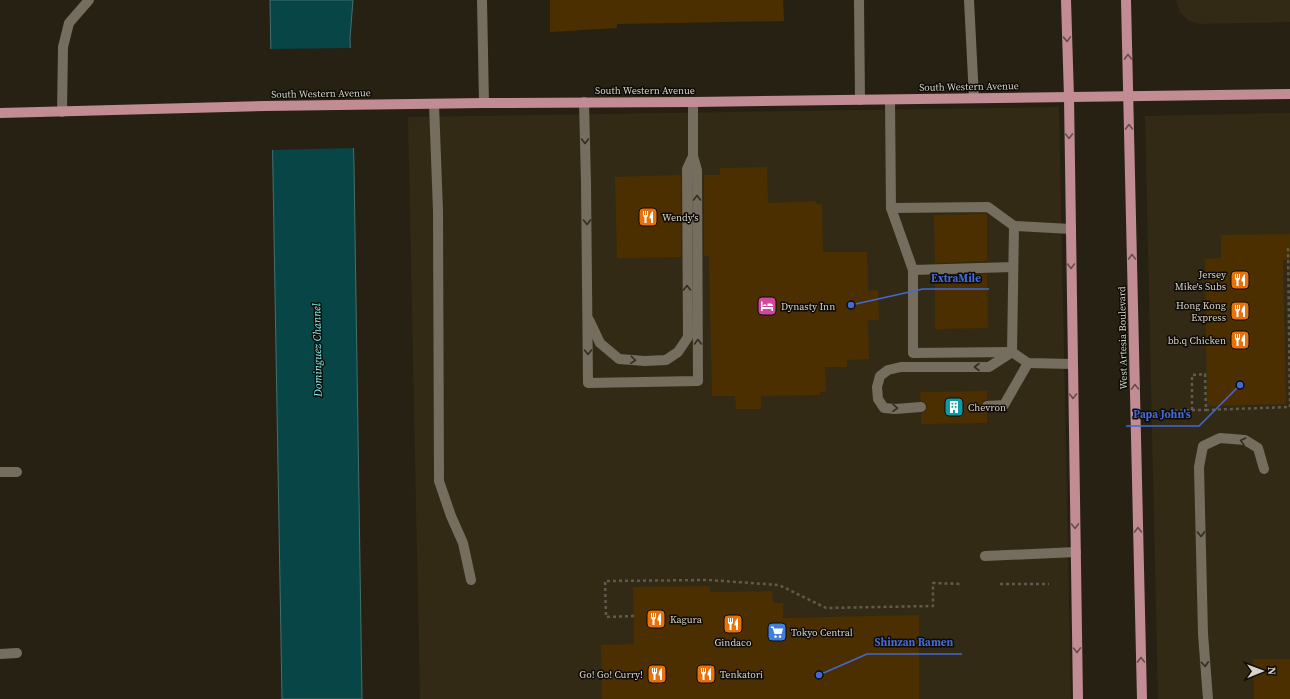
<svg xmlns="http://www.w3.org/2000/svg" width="1290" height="699" font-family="'Source Serif 4',serif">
	<rect width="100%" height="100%" fill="#272113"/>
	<!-- built -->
	<g fill="#332a15">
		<path d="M1176 0H1290V22L1198 24 1188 20 1180 12Z"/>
		<path d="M1059 107 1071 699H420L408 117Z"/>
		<path d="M1290 113V699H1158L1145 116Z"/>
	</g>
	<!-- water -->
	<path fill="#074547" stroke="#45706e" d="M270 0H353L350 38 354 166 362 699H282Z"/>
	<!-- pier -->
	<path fill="#272113" d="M352 48 355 148 271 150 269 49Z"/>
	<!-- building -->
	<g fill="#4c2f00">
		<path d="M550 0H783L784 21 617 24V28L550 32Z"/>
		<path d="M767 167 768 203 816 201V204H822L823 252H867L868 291 878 290 879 320H868L869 359 847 360V367H825L826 391 820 392V395L761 396V409H736L735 396H712L709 256H704V175H720V168Z"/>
		<path d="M681 175V257L617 258 615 177Z"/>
		<path d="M987 214V261L935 263 934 215Z"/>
		<path d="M1290 234V260H1283L1286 404 1207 406 1205 259 1221 258V235Z"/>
		<path d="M987 274 988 328 935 329V276Z"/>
		<path d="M987 391V399L983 401 981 406 982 410 987 412V423L921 424V414L925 412 927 407 926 403 921 401 920 392Z"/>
		<path d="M710 586V592L772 591 773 603H783V618L919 615V699H602L601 645 634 644 633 587Z"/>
		<path d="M1253 659H1290V699H1254Z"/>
	</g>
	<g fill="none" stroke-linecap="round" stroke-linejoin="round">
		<!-- path -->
		<g stroke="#605b4e" stroke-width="2.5" stroke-dasharray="3 3" stroke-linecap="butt">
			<path d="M1192 410H1206"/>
			<path d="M1174 411 1192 410V375L1205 374 1206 410 1290 407 1288 249H1290"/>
			<path d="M1000 584H1049"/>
			<path d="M634 616 606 617 605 581 709 580 779 585 826 608 933 606V583L961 584"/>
		</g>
		<!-- service -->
		<g stroke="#756d5d" stroke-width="10">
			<path d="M482 0 484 103"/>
			<path d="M859 0 860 100"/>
			<path d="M969 0 974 98"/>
			<path d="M890 100 891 208 913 270V353L1012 352 1028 363 1072 364"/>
			<path d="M584 102 586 183 588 383 698 381 697 170 693 156V102"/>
			<path d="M434 104 438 211 439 481 451 516 463 543 471 580"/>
			<path d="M62 112 63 47 69 23 89 0"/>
			<path d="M891 208 988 207 1014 226 1071 229"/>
			<path d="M913 270 1013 267"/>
			<path d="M589 320 600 343 619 359 645 361 666 360 678 352 688 337 687 169 693 156"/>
			<path d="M987 406 1004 405 1028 363"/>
			<path d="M921 407 895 409 884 408 878 399 877 387 880 376 888 370 901 367H989L1012 352 1014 226"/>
			<path d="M0 472H17"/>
			<path d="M985 556 1076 552"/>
			<path d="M0 654 17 653"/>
			<path d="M1208 699 1203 634 1199 467 1203 446 1220 438 1245 440 1258 448 1264 469"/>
		</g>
		<!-- primary -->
		<g stroke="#c28c94" stroke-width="10">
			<path d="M1066 0 1069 97 1078 699"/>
			<path d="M1126 0 1142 699"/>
			<path d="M0 113 265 106 484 103 693 102 1290 94"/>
		</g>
	</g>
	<!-- one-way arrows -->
	<defs><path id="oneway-chevron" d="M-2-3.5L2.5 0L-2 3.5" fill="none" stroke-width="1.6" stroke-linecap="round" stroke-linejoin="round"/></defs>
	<g stroke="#684c4d">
		<use href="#oneway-chevron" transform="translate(1067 39) rotate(88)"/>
		<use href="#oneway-chevron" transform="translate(1128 57) rotate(-91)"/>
		<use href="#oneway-chevron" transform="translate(1129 127) rotate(-91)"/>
		<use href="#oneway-chevron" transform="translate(1069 136) rotate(89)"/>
		<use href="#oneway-chevron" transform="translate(1132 257) rotate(-91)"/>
		<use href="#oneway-chevron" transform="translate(1071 266) rotate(89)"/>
		<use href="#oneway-chevron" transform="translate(1135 387) rotate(-91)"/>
		<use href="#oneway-chevron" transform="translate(1073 396) rotate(89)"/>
		<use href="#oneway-chevron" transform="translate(1075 526) rotate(89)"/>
		<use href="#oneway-chevron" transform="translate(1138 530) rotate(-91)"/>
		<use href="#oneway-chevron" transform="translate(1077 650) rotate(89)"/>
		<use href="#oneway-chevron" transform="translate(1141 660) rotate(-91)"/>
	</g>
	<g stroke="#322d24">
		<use href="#oneway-chevron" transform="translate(585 141) rotate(89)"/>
		<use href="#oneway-chevron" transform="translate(697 198) rotate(-90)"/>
		<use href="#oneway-chevron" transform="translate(587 222) rotate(89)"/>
		<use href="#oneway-chevron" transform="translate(687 288) rotate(-90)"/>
		<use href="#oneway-chevron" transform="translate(698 342) rotate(-90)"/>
		<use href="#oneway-chevron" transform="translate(588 352) rotate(89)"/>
		<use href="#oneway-chevron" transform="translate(633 360) rotate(5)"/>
		<use href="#oneway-chevron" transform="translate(977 367) rotate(-180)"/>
		<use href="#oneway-chevron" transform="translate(895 408) rotate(1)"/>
		<use href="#oneway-chevron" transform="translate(1243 441) rotate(-166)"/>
		<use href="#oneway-chevron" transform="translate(1201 534) rotate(89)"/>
		<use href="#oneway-chevron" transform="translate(1205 664) rotate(86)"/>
	</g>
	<!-- icons -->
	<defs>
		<symbol id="restaurant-square" viewBox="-11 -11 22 22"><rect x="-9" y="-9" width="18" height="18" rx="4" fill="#e8710a" stroke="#0e0b06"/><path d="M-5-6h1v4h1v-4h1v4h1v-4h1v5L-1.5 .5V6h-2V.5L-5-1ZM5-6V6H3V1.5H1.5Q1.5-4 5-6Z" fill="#fff"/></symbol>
		<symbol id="hotel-square" viewBox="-11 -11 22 22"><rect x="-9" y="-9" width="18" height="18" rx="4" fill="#d1479c" stroke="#0e0b06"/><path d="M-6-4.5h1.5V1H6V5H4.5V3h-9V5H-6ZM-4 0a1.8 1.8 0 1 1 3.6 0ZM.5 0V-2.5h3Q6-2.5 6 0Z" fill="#fff"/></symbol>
		<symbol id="building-square" viewBox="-11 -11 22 22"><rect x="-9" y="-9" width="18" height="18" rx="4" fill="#0f9aa8" stroke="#0e0b06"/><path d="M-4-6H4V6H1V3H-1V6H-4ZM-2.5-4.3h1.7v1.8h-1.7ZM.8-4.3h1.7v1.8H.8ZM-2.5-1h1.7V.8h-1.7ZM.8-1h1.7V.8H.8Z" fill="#fff"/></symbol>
		<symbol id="supermarket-square" viewBox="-11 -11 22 22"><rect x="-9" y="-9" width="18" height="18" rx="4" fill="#3f7fe0" stroke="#0e0b06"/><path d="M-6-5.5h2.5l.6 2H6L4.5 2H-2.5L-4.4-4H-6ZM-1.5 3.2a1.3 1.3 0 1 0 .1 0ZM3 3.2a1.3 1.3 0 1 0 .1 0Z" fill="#fff"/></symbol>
	</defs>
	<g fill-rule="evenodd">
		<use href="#restaurant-square" x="637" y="206" width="22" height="22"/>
		<use href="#restaurant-square" x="1229" y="269" width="22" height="22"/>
		<use href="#hotel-square" x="756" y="295" width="22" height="22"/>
		<use href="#restaurant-square" x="1229" y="300" width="22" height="22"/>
		<use href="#restaurant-square" x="1229" y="329" width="22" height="22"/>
		<use href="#building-square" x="943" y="396" width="22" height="22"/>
		<use href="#restaurant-square" x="645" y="608" width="22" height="22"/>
		<use href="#restaurant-square" x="722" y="613" width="22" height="22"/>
		<use href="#supermarket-square" x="766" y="621" width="22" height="22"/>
		<use href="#restaurant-square" x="646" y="663" width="22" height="22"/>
		<use href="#restaurant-square" x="695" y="663" width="22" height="22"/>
	</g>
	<g text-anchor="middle" stroke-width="3" stroke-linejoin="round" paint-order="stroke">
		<!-- street labels -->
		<g font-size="10" fill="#d7d3ca" stroke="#0e0b06">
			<text transform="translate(969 86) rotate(-1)" y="4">South Western Avenue</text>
			<text x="645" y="94">South Western Avenue</text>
			<text transform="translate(321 93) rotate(-1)" y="4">South Western Avenue</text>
			<text transform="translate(1122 338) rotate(-91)" y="4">West Artesia Boulevard</text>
		</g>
		<!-- poi labels -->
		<g font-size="10" fill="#d7d3ca" stroke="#0e0b06" text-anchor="start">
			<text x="662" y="221">Wendy's</text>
			<text x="1226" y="278" text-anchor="end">Jersey<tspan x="1226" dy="12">Mike's Subs</tspan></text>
			<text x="1226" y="309" text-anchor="end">Hong Kong<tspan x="1226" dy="12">Express</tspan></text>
			<text x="781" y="310">Dynasty Inn</text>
			<text x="1226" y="344" text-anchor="end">bb.q Chicken</text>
			<text x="968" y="411">Chevron</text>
			<text x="670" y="623">Kagura</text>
			<text x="791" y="636">Tokyo Central</text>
			<text x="733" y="646" text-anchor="middle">Gindaco</text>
			<text x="643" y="678" text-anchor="end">Go! Go! Curry!</text>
			<text x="720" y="678">Tenkatori</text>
		</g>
		<!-- water labels -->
		<g font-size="11" font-style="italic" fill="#87f5f9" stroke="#0e0b06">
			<text transform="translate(317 350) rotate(-91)" y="4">Dominguez Channel</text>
		</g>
	</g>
	<!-- callouts -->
	<path fill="none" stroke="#4269d5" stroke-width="1.5" d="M851 305L923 289H989M1240 385L1199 426H1126M819 675L867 654H962"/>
	<g fill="#4269d5" stroke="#0e0b06" stroke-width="1.5">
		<circle cx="851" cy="305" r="4"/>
		<circle cx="1240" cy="385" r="4"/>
		<circle cx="819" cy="675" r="4"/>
	</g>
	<g font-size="11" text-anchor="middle" font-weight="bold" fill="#4269d5" stroke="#0e0b06" stroke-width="3" stroke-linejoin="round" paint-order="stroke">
		<text x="956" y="282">ExtraMile</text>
		<text x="1162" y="418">Papa John's</text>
		<text x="914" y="646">Shinzan Ramen</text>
	</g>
	<!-- north arrow -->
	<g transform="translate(1262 671) rotate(89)" stroke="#0e0b06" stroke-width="3" paint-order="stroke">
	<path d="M0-3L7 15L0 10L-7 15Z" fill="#d7d3ca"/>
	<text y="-6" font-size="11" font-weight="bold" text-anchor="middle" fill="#d7d3ca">N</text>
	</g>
</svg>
